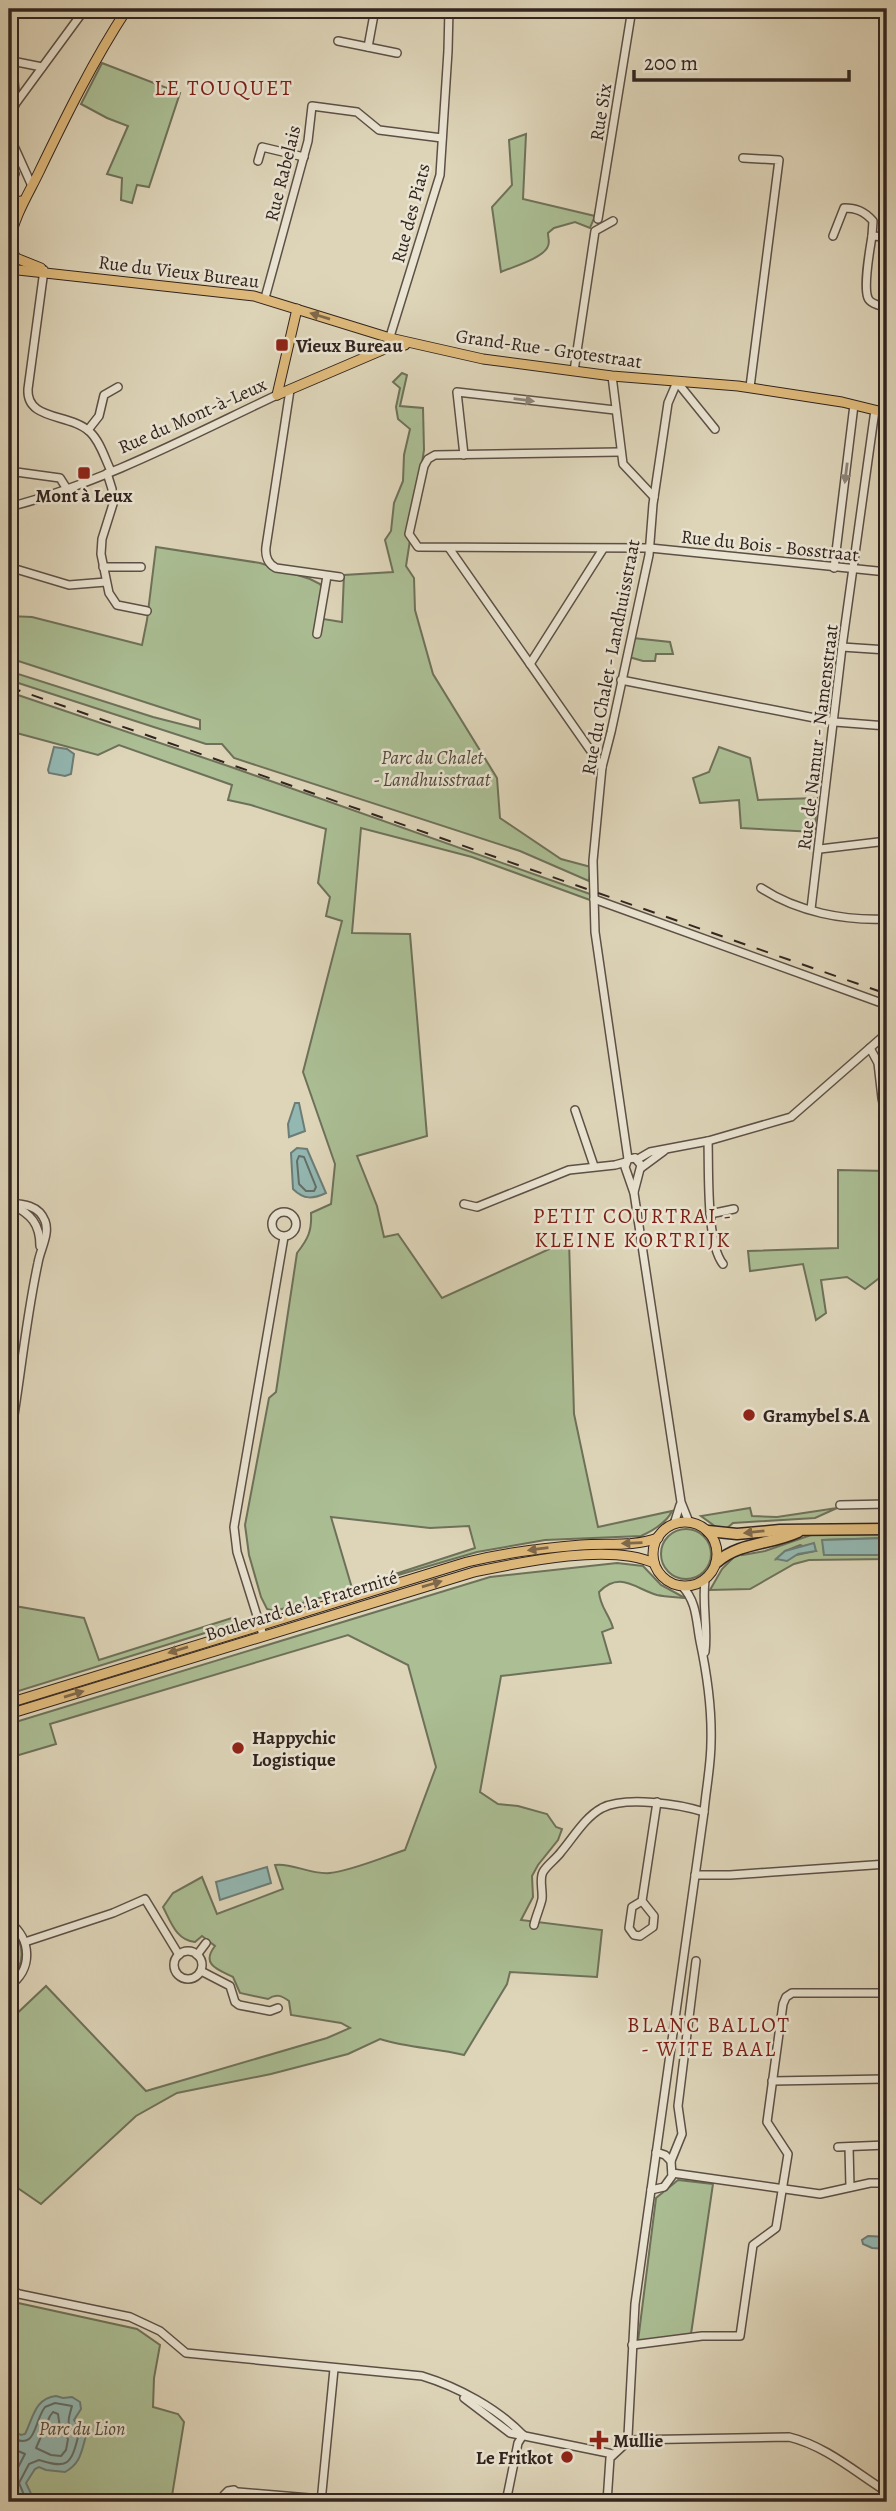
<svg xmlns="http://www.w3.org/2000/svg" width="896" height="2511" font-family="Alegreya,serif">
	<rect width="100%" height="100%" fill="#ded5b9"/>
	<filter id="stains"><feTurbulence type="fractalNoise" baseFrequency=".00286" numOctaves="4"/><feColorMatrix values="0 0 0 0 .2 0 0 0 0 .09 0 0 0 0 .02 0 0 0 .5 -.17"/></filter>
	<radialGradient id="worn" r=".72"><stop offset=".6" stop-color="#630" stop-opacity="0"/><stop offset="1" stop-color="#630" stop-opacity=".3"/></radialGradient>
	<!-- green -->
	<g fill="#abbe94" stroke="#6e715a" stroke-width="2" fill-rule="evenodd">
		<path d="M102 63 180 93 149 187 137 185 132 203 121 200 122 178 107 174 128 126 107 118 81 104Z"/>
		<path d="M526 134 523 199 595 216 590 228 575 222 554 228 548 233C548 238 550 242 548 246 544 258 512 267 501 272L492 207 512 185 509 140Z"/>
		<path d="M402 373 407 375 400 406 423 408 424 450 406 566 414 578 415 610 433 674 497 778 500 818 561 859 591 867 589 881 520 851 234 758 222 744H206L9 680V671L153 717 200 729V720L9 658V616L32 617 142 645 147 620 156 547 260 563 310 579 320 584 323 590V619L342 622 344 575 393 572 385 540 391 531 394 503 403 481 404 455 410 429 398 419 396 407 400 388 393 382Z"/>
		<path d="M633 638 670 642 673 654H656L655 661H643L629 657Z"/>
		<path d="M9 692 231 767 590 894V900L472 857 361 828 352 933 410 934 427 1136 357 1156 377 1206 384 1237 398 1234 442 1298 569 1240 574 1414 598 1527 672 1511C667 1522 652 1531 641 1536L545 1540 477 1552 275 1611 267 1609 261 1597 249 1555 245 1525 269 1398 276 1392 297 1253C308 1239 312 1231 311 1213L331 1204 335 1164 303 1072 342 921 326 916 330 897 318 883 326 829 251 805 228 800 232 785 119 745 98 755 9 731ZM331 1517 430 1528 469 1526 475 1548 352 1588Z"/>
		<path d="M719 747 750 758 758 800 817 798 815 832 741 828 739 800 700 803 693 778 709 772Z"/>
		<path d="M838 1170 887 1171V1272L865 1289 847 1277 821 1280 826 1313 816 1320 803 1264 750 1271 748 1251 838 1248Z"/>
		<path d="M750 1508 752 1516 777 1517 837 1508 815 1518 733 1523 726 1529 716 1527 701 1516Z"/>
		<circle cx="686" cy="1554" r="25"/>
		<path d="M887 1534V1538L823 1540 824 1555H887V1559L809 1560 794 1564 750 1589 710 1590 722 1569 733 1558 732 1556 741 1552 742 1555 765 1551 811 1535ZM800 1545 815 1551 777 1559 785 1551Z"/>
		<path d="M617 1563 643 1566 661 1585 685 1598C676 1597 666 1597 657 1595 634 1588 620 1571 599 1592 600 1607 609 1614 613 1628L602 1632 611 1663 501 1676 480 1792 498 1804 518 1806 547 1814 556 1827 562 1829 558 1840 538 1865 532 1876 533 1897 521 1920 602 1930 597 1977 510 1972 507 1984 464 2055C436 2048 408 2048 380 2039L348 2054 271 2074 177 2093 136 2116 41 2204 9 2182V2021L46 1986 146 2091 327 2038 350 2028 341 2023 291 2015 289 2001C282 1996 276 1993 268 1999L240 1993 233 1977C219 1970 200 1965 215 1946L202 1936 195 1942C176 1940 171 1922 163 1907L173 1893 202 1877 217 1914 283 1889 275 1865C290 1862 311 1875 330 1873 351 1871 384 1857 405 1850L436 1767 408 1665 348 1635 50 1724 56 1744 9 1758V1724L490 1577Z"/>
		<path d="M9 1605 84 1618 99 1660 235 1617 237 1623 9 1694Z"/>
		<path d="M9 1928C26 1943 26 1965 9 1980Z"/>
		<path d="M678 2180 713 2184 691 2334 638 2341 656 2198Z"/>
		<path d="M9 2301 137 2329 160 2345 154 2378 153 2407 178 2414 184 2422 171 2502H9Z"/>
	</g>
	<!-- water -->
	<g fill="#93b8b2" stroke="#6c7d77" stroke-width="2">
		<path d="M54 747 67 749 74 754 71 774 65 776 49 773 48 770Z"/>
		<path d="M295 1103H299L305 1131 289 1137 288 1124Z"/>
		<path d="M297 1148 307 1149 326 1193C313 1199 304 1200 293 1189L291 1153Z"/>
		<path d="M887 1538V1555H824L822 1540Z"/>
		<path d="M814 1543 816 1551 798 1554 787 1561 776 1559 785 1551Z"/>
		<path d="M267 1867 271 1883 220 1900 216 1882Z"/>
		<path d="M868 2236 887 2237V2249L872 2248 863 2244 862 2240Z"/>
		<path d="M56 2396 63 2398 72 2397 80 2402 81 2409 74 2420 86 2436C81 2452 81 2463 65 2472L46 2470 39 2467 35 2469 26 2483 35 2502H9V2429L21 2435 25 2434C33 2418 35 2398 56 2396Z"/>
	</g>
	<g fill="none" stroke-linecap="round" stroke-linejoin="round">
		<!-- shore -->
		<g stroke="#626e68" stroke-width="2">
			<path d="M299 1156 304 1157 316 1187 314 1191H306L299 1184 297 1161Z"/>
			<path d="M53 2412 58 2414 60 2428 68 2439 66 2450 61 2456 51 2455 36 2448 50 2416Z"/>
			<path d="M9 2437C38 2451 32 2425 45 2407L55 2403 72 2406C67 2424 66 2422 78 2437 71 2465 67 2469 39 2460L29 2464 19 2483 27 2502"/>
			<path d="M9 2447 25 2454 11 2481 18 2502"/>
		</g>
		<defs>
			<g id="minor">
				<path d="M9 30 16 102"/>
				<path d="M338 41 397 53"/>
				<path d="M368 47 375 9"/>
				<path d="M12 61 42 67"/>
				<path d="M9 117 16 103 85 9"/>
				<path d="M9 135 32 186"/>
				<path d="M743 158 779 160 750 387"/>
				<path d="M258 161 262 147 304 157"/>
				<path d="M9 173 15 174"/>
				<path d="M598 219 632 9"/>
				<path d="M833 236 844 208C856 208 864 211 873 221L872 236"/>
				<path d="M887 237 872 236C870 249 863 286 868 298 870 304 882 306 887 308"/>
				<path d="M44 270 28 389C26 421 70 413 90 432 100 441 105 459 111 471"/>
				<path d="M265 298 308 141 312 106 357 112 379 130 442 138"/>
				<path d="M388 343 440 175 448 51 449 9"/>
				<path d="M574 371 595 231 613 221"/>
				<path d="M612 376 623 464 654 497"/>
				<path d="M290 390 266 547C265 556 268 564 276 568L340 577"/>
				<path d="M88 430 99 416 104 395 118 387"/>
				<path d="M620 452 435 455 428 459 424 466 409 534 418 547 650 548 887 572"/>
				<path d="M464 455 457 392 615 410"/>
				<path d="M9 471 60 478 67 489"/>
				<path d="M107 473 112 489 113 504 102 539 101 554 109 593 117 605 147 611"/>
				<path d="M9 507C102 483 190 436 277 395"/>
				<path d="M449 548 602 767"/>
				<path d="M9 567 69 585 106 582"/>
				<path d="M103 567H141"/>
				<path d="M834 568 854 405"/>
				<path d="M317 634 327 576"/>
				<path d="M842 647 887 650"/>
				<path d="M530 664 603 549"/>
				<path d="M621 680 835 722 887 726"/>
				<path d="M820 849 887 841"/>
				<path d="M761 888C797 912 845 921 887 919"/>
				<path d="M594 899 887 1005"/>
				<path d="M811 909 842 647 875 410"/>
				<path d="M870 1048 878 1063 882 1098 887 1123"/>
				<path d="M575 1110 594 1166"/>
				<path d="M708 1141C709 1170 706 1243 723 1264"/>
				<path d="M635 1158 628 1159 625 1167 634 1193 681 1502 689 1522"/>
				<path d="M628 1159 595 932 593 861 602 767 611 732 649 555 653 504 668 403 677 382 715 429"/>
				<path d="M638 1159 650 1152 708 1141 791 1117 887 1033"/>
				<path d="M641 1168 664 1151"/>
				<path d="M634 1192 641 1165 635 1158"/>
				<path d="M9 1203C23 1204 39 1205 45 1221 50 1234 40 1250 38 1263 25 1323 20 1385 9 1445"/>
				<path d="M464 1204 477 1207 569 1170 615 1165 626 1162"/>
				<path d="M12 1205C31 1214 40 1224 40 1246"/>
				<circle cx="284" cy="1224" r="12"/>
				<path d="M710 1214 734 1209"/>
				<path d="M840 1505 887 1504"/>
				<path d="M674 1524 680 1505"/>
				<path d="M263 1635 237 1552 234 1527 284 1237"/>
				<path d="M705 1652C708 1628 702 1604 705 1580"/>
				<path d="M695 1875H730L887 1864"/>
				<path d="M642 1901 632 1907 629 1928 634 1935 640 1936 653 1927 654 1916 642 1901 657 1802"/>
				<path d="M9 1922C32 1939 33 1970 9 1986"/>
				<path d="M534 1925C536 1916 540 1908 542 1899 543 1890 539 1879 543 1872 547 1865 556 1859 561 1852 573 1838 585 1817 602 1808 626 1796 679 1804 704 1812"/>
				<path d="M25 1942 113 1913 145 1899 179 1955"/>
				<circle cx="188" cy="1965" r="14"/>
				<path d="M197 1955 206 1943"/>
				<path d="M201 1971 230 1986 235 2002 239 2005 270 2011 278 2008"/>
				<path d="M887 2067 885 2079 887 2151"/>
				<path d="M772 2081 885 2079"/>
				<path d="M838 2147 886 2145"/>
				<path d="M849 2147 850 2187"/>
				<path d="M671 2161 682 2134 678 2106 696 1961"/>
				<path d="M672 2173 820 2194 870 2183H887"/>
				<path d="M651 2190 664 2187 672 2176 671 2161 665 2155 656 2152"/>
				<path d="M9 2289 19 2294 130 2317 160 2331 186 2353 422 2376C458 2387 497 2408 523 2435"/>
				<path d="M632 2345 702 2336H740L753 2245 776 2228 788 2154 767 2122 783 2004 786 1997 792 1993H887"/>
				<path d="M464 2398 510 2433 613 2454"/>
				<path d="M627 2440 789 2437C826 2446 855 2472 887 2492"/>
				<path d="M238 2492 321 2499"/>
				<path d="M224 2502V2495L228 2491 234 2490 241 2497 240 2502"/>
				<path d="M321 2502 334 2369"/>
				<path d="M506 2502 518 2443 523 2435"/>
				<path d="M607 2502 610 2458 624 2445 628 2436 635 2304 704 1812C706 1789 711 1765 711 1742 712 1708 707 1674 700 1641 696 1620 697 1602 682 1586"/>
			</g>
			<g id="major">
				<path d="M9 217 21 201"/>
				<path d="M10 242C13 218 29 193 39 172 66 116 93 61 127 9"/>
				<path d="M12 251 16 258 41 268"/>
				<path d="M9 269 254 296 390 338 483 359 612 376 738 386 842 402 887 413"/>
				<path d="M277 395 387 348 405 345"/>
				<path d="M277 395 297 309"/>
				<circle cx="685" cy="1554" r="32"/>
				<path d="M9 1703 467 1562C504 1553 542 1548 581 1545 607 1543 633 1547 658 1538"/>
				<path d="M9 1714 474 1572C522 1562 609 1543 654 1563"/>
			</g>
			<g id="highway">
				<path d="M708 1531 737 1534 780 1530 887 1529"/>
				<path d="M717 1562C740 1542 770 1545 798 1532"/>
			</g>
		</defs>
		<!-- minor casing -->
		<use href="#minor" stroke="#5c5046" stroke-width="10"/>
		<!-- major casing -->
		<use href="#major" stroke="#31241f" stroke-width="11"/>
		<!-- highway casing -->
		<use href="#highway" stroke="#31241f" stroke-width="13"/>
		<!-- minor -->
		<use href="#minor" stroke="#eae4d2" stroke-width="7"/>
		<!-- major -->
		<use href="#major" stroke="#dfba7c" stroke-width="9"/>
		<!-- highway -->
		<use href="#highway" stroke="#dfba7c" stroke-width="10"/>
		<!-- rail -->
		<path stroke="#31241f" stroke-width="2" stroke-dasharray="12 12" stroke-linecap="butt" d="M9 687 887 994"/>
	</g>
	<!-- one-way arrows -->
	<defs><path id="oneway-solid" d="M-6-.8H1V-3.2L6.5 0L1 3.2V.8H-6Z" transform="scale(1.75)"/></defs>
	<g fill="#7f6849">
		<use href="#oneway-solid" transform="translate(320 316) rotate(-163)"/>
		<use href="#oneway-solid" transform="translate(754 1532) rotate(174)"/>
		<use href="#oneway-solid" transform="translate(632 1543) rotate(178)"/>
		<use href="#oneway-solid" transform="translate(538 1549) rotate(173)"/>
		<use href="#oneway-solid" transform="translate(432 1584) rotate(-16)"/>
		<use href="#oneway-solid" transform="translate(178 1650) rotate(163)"/>
		<use href="#oneway-solid" transform="translate(74 1694) rotate(-17)"/>
	</g>
	<g fill="#8e8478">
		<use href="#oneway-solid" transform="translate(524 400) rotate(7)"/>
		<use href="#oneway-solid" transform="translate(846 473) rotate(97)"/>
	</g>
	<!-- markers -->
	<g fill="#8f2418" stroke="#eae4d2" stroke-width="2.5">
		<rect x="275" y="338" width="14" height="14" rx="3.5"/>
		<rect x="77" y="466" width="14" height="14" rx="3.5"/>
		<circle cx="749" cy="1415" r="7"/>
		<circle cx="238" cy="1748" r="7"/>
		<path d="M595.5 2429.5h7v7h7v7h-7v7h-7v-7h-7v-7h7z"/>
		<circle cx="567" cy="2457" r="7"/>
	</g>
	<g text-anchor="middle" stroke-width="5" stroke-linejoin="round" paint-order="stroke">
		<!-- street labels -->
		<g font-size="19" fill="#31241f" stroke="#eae4d2">
			<text transform="translate(600 112) rotate(-81)" y="7">Rue Six</text>
			<text transform="translate(282 173) rotate(-76)" y="7">Rue Rabelais</text>
			<text transform="translate(410 213) rotate(-75)" y="7">Rue des Piats</text>
			<text transform="translate(179 271) rotate(7)" y="7">Rue du Vieux Bureau</text>
			<text transform="translate(549 348) rotate(8)" y="7">Grand-Rue - Grotestraat</text>
			<text transform="translate(192 415) rotate(-24)" y="7">Rue du Mont-à-Leux</text>
			<text transform="translate(770 545) rotate(6)" y="7">Rue du Bois - Bosstraat</text>
			<text transform="translate(610 657) rotate(-79)" y="7">Rue du Chalet - Landhuisstraat</text>
			<text transform="translate(817 737) rotate(-83)" y="7">Rue de Namur - Namenstraat</text>
			<text transform="translate(301 1605) rotate(-17)" y="7">Boulevard de la Fraternité</text>
		</g>
		<!-- poi labels -->
		<g font-size="19" font-weight="bold" fill="#31241f" stroke="#eae4d2" text-anchor="start">
			<text x="296" y="352">Vieux Bureau</text>
			<text x="84" y="502" text-anchor="middle">Mont à Leux</text>
			<text x="763" y="1422">Gramybel S.A</text>
			<text x="252" y="1744">Happychic<tspan x="252" dy="22">Logistique</tspan></text>
			<text x="613" y="2447">Mullie</text>
			<text x="553" y="2464" text-anchor="end">Le Fritkot</text>
		</g>
		<!-- park labels -->
		<g font-size="19" font-style="italic" fill="#504a3c" stroke="#eae4d2">
			<text x="432" y="764">Parc du Chalet<tspan x="432" dy="22">- Landhuisstraat</tspan></text>
			<text x="82" y="2435">Parc du Lion</text>
		</g>
		<!-- neighbourhood labels -->
		<g font-size="21" letter-spacing="2" fill="#7a1f14" stroke="#eae4d2">
			<text x="224" y="95">LE TOUQUET</text>
			<text x="633" y="1223">PETIT COURTRAI -<tspan x="633" dy="24">KLEINE KORTRIJK</tspan></text>
			<text x="709" y="2032">BLANC BALLOT<tspan x="709" dy="24">- WITE BAAL</tspan></text>
		</g>
	</g>
	<!-- margin -->
	<rect width="896" height="2511" fill="none" stroke="#ded5b9" stroke-width="35"/>
	<rect x="10" y="10" width="875" height="2490" fill="none" stroke="#31241f" stroke-width="3.5"/>
	<rect x="18" y="18" width="861" height="2476" fill="none" stroke="#31241f" stroke-width="2"/>
	<!-- scale -->
	<path d="M634 70v10h215v-10" fill="none" stroke="#31241f" stroke-width="3.5"/>
	<text x="644" y="70" font-size="21" fill="#31241f" stroke="#eae4d2" stroke-width="5" paint-order="stroke">200 m</text>
	<rect width="100%" height="100%" filter="url(#stains)"/>
	<rect width="100%" height="100%" fill="url(#worn)"/>
</svg>
